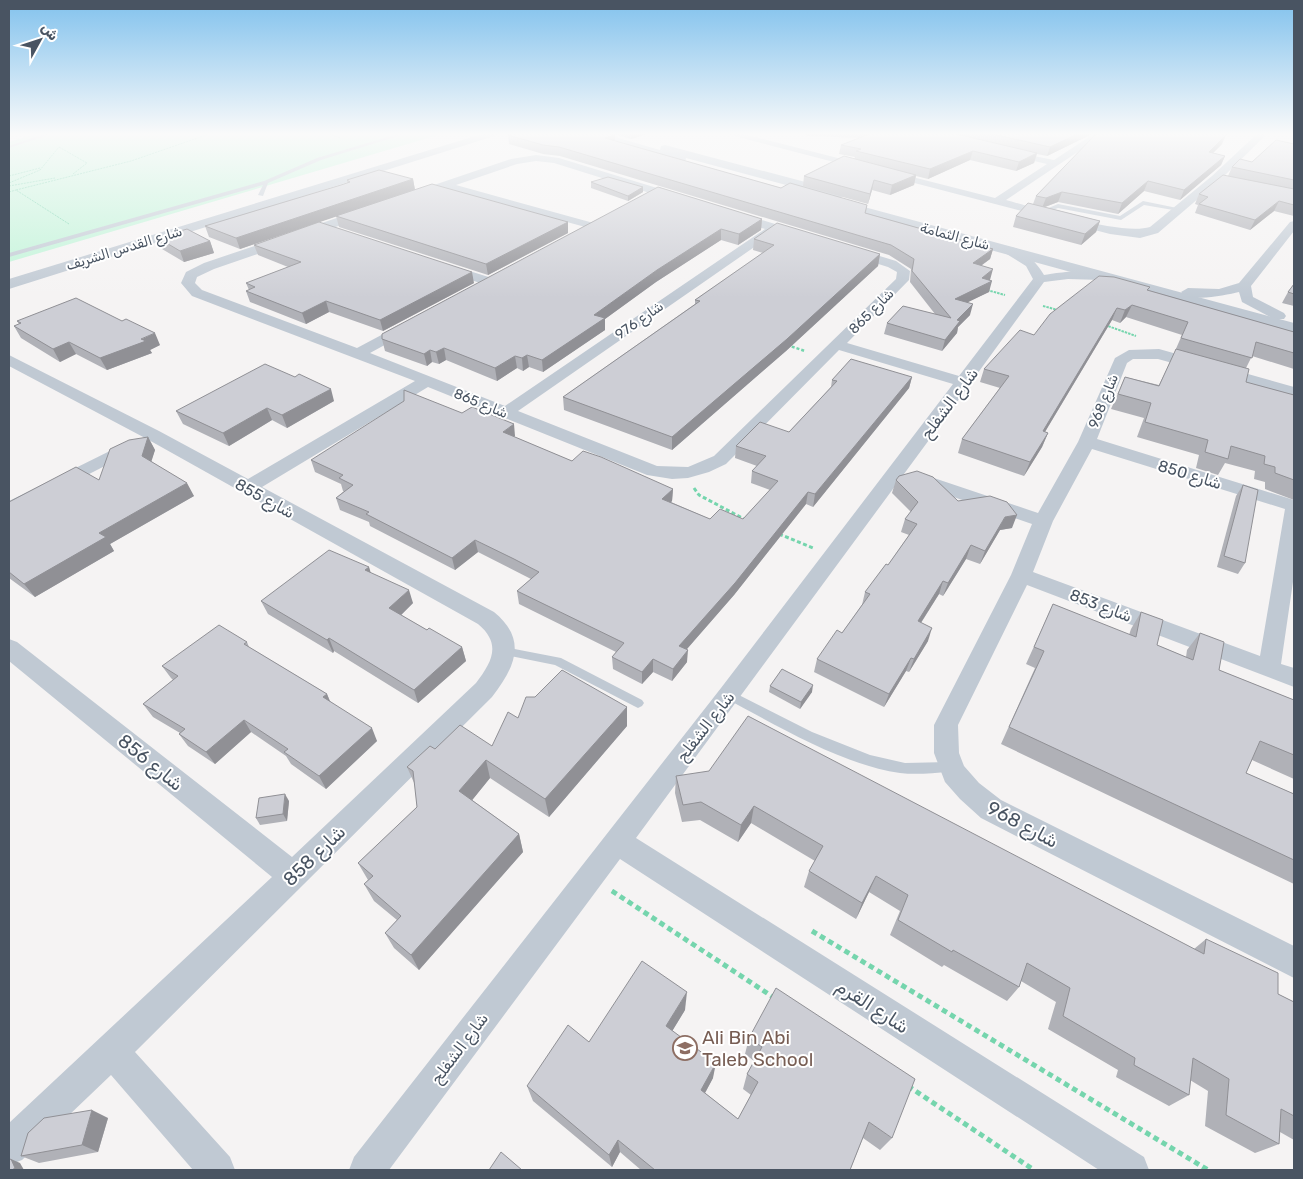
<svg xmlns="http://www.w3.org/2000/svg" width="1303" height="1179" font-family="Rubik,Vazirmatn,sans-serif">
	<rect width="100%" height="100%" fill="#f5f3f3"/>
	<!-- green -->
	<path fill="#c0f4d8" d="M37 133H445L9 262V142Z"/>
	<g fill="none" stroke-linecap="round" stroke-linejoin="round">
		<!-- path-far5 -->
		<g stroke="#75d5ad" stroke-width="1" stroke-dasharray="2 1" stroke-linecap="butt">
			<path d="M327 133 340 138"/>
			<path d="M59 147 87 163 73 174"/>
			<path d="M9 176 40 168"/>
			<path d="M9 183 40 170 59 147"/>
			<path d="M9 186 55 178"/>
			<path d="M9 192 16 190"/>
			<path d="M69 224 16 190 131 161 212 133"/>
		</g>
		<!-- path-far4 -->
		<g stroke="#75d5ad" stroke-width="2" stroke-dasharray="2.5 1" stroke-linecap="butt">
			<path d="M987 290 1005 295"/>
			<path d="M1043 306 1058 310"/>
			<path d="M1105 325 1136 336"/>
		</g>
		<!-- path-far3 -->
		<path stroke="#75d5ad" stroke-width="2.5" stroke-dasharray="3 2" stroke-linecap="butt" d="M787 345 805 351"/>
		<!-- path-far2 -->
		<g stroke="#75d5ad" stroke-width="3" stroke-dasharray="4 2.5" stroke-linecap="butt">
			<path d="M694 488 699 495 746 520"/>
			<path d="M779 534 813 548"/>
		</g>
		<!-- path-far1 -->
		<path stroke="#75d5ad" stroke-width="4" stroke-dasharray="4.5 3" stroke-linecap="butt" d="M612 891 614 892"/>
		<!-- path -->
		<g stroke="#75d5ad" stroke-width="5" stroke-dasharray="5.5 4" stroke-linecap="butt">
			<path d="M612 891 773 997"/>
			<path d="M812 931 1208 1170"/>
			<path d="M908 1086 1034 1170"/>
		</g>
		<!-- service -->
		<g fill="#c0c9d3" fill-rule="evenodd">
			<path d="M47 133H54L9 148V146Z"/>
			<path d="M401 133H408L321 160 268 183 263 196 258 195 263 185 9 257V253L264 181 317 158Z"/>
			<path d="M1143 201 1182 209 1179 211 1144 205 1121 220 1058 208 1042 214 1039 212 1058 204 1120 216Z"/>
			<path d="M504 647 561 658 642 700 644 703 642 706 638 708 634 706 555 665 500 654 499 651 500 648Z"/>
			<path d="M729 690 812 732 870 755 905 763 949 762 953 763 955 767 953 771 949 772C933 773 916 775 900 773 842 765 776 725 725 698L723 695 725 692Z"/>
		</g>
		<!-- minor -->
		<g fill="#c0c9d3" fill-rule="evenodd">
			<path d="M723 133H739L995 198 1047 164 1004 154V150L1054 160 1095 133H1106L1006 200C1039 209 1121 236 1150 227L1212 176 1258 133H1268L1220 180 1158 233 1140 238 1110 234Z"/>
			<path d="M536 155 559 158 896 261 910 271 909 280 847 343 959 376 1033 279 1026 266 1005 253 1003 250 1005 247C1020 244 1037 263 1044 275 1057 273 1099 266 1108 276L1101 280 1068 279 1044 282 972 381 971 386 968 387 636 838 1144 1157 1149 1170H1099L620 859 389 1170H349L354 1157 721 688 953 384 839 350 726 464 709 472 688 478 672 479 647 475 428 387 262 487 494 612C528 640 515 667 492 697L135 1052 230 1157 235 1170H193L111 1075 22 1160 9 1165V1123L272 877 9 661V639L17 642 292 857 476 683C492 662 502 644 478 624L147 439 9 366V355L159 431 248 479 415 381 192 296 181 283 186 272 204 263 511 159ZM536 161 554 163 765 229 505 406 370 353 412 330 414 327 412 324H402L357 348 202 290 195 283 197 277 214 269 445 189 589 228H597V224L456 185 517 164ZM776 232 888 267 897 272 896 279 714 456 688 467 657 466 518 411Z"/>
			<path d="M1294 221V231L1251 286 1253 297 1284 313 1286 316 1284 319H1274L1242 302 1239 292C1226 295 1191 303 1181 292L1188 288 1219 289 1239 283 1290 222Z"/>
			<path d="M447 264 495 279 497 282 490 286 442 271 441 268 442 265Z"/>
			<path d="M1159 349 1294 387V397L1158 359H1133L1127 363 1097 439 1294 500V575L1281 664 1294 668V687L1027 585 958 725 959 753 964 766 979 783 1001 800 1294 946V978L981 818 960 799 945 782 934 753V725L1011 575 1032 524 910 482 907 478 910 474H922L1038 513 1078 442 1115 358 1129 350ZM1092 449 1285 509 1260 656 1033 572 1053 521Z"/>
			<path d="M132 440 138 441 141 445 138 449 9 515V501Z"/>
		</g>
		<!-- tertiary -->
		<g fill="#c0c9d3" fill-rule="evenodd">
			<path d="M485 133H504L9 289V279Z"/>
			<path d="M582 133H601L660 150 661 146 665 145 843 192 845 195 838 199 686 158 685 163 681 164Z"/>
			<path d="M831 198 1294 323V333L826 205 824 202Z"/>
		</g>
	</g>
	<!-- wall -->
	<g fill="#b0b1b7">
		<path d="M610 133H647V134L631 139Z"/>
		<path d="M801 133H1094L1047 156 1037 154 1034 163 1016 171 970 160 928 179 916 176 914 185 890 195 872 190 868 204 803 186 804 176 854 159 855 157 839 154 841 145 860 138 808 136Z"/>
		<path d="M508 135H615V141L781 188 867 205 866 213 993 249 990 259 981 266 990 280 989 292 967 302 970 315 958 327 957 333 942 351 884 334 887 323 935 314 910 282 911 269 889 255 560 156 543 154 509 144Z"/>
		<path d="M1222 144 1213 153 1225 156 1221 165 1180 200 1144 191 1118 214 1058 202 1045 207 1100 221 1096 232 1081 245 1013 227 1016 216 1033 204 1036 196Z"/>
		<path d="M1294 144V216L1274 211 1250 230 1195 213 1198 205 1195 204 1199 194 1228 176 1232 167 1252 162Z"/>
		<path d="M413 179 415 190 348 212 568 222V233L488 275 339 227 336 216 240 249 209 237 205 226 347 183V180Z"/>
		<path d="M591 182 643 187V192L628 201 591 188Z"/>
		<path d="M658 187 762 219 761 230 738 245 721 240 656 282 605 319V330L543 372 529 367 523 371 517 368 497 381 446 360 439 364 432 362 427 366 385 351 382 339Z"/>
		<path d="M158 238 210 241 214 253 184 262 162 249Z"/>
		<path d="M754 239 880 254 878 266 786 351 672 450 564 410 563 397 695 304V300L763 253 753 250Z"/>
		<path d="M254 245 474 283 383 331 329 312 306 324 250 302 246 291 249 290 246 283 288 267 258 255Z"/>
		<path d="M1294 284V306L1282 303 1288 292Z"/>
		<path d="M1150 287 1148 290 1294 332V369L1252 356 1246 368V382L1294 395V500L1265 489V482L1254 479 1255 471 1225 463 1218 475 1196 468 1199 455 1137 437 1144 418 1111 409 1125 377 1159 385 1175 352V351L1182 335 1126 317 1120 323 1112 320 1045 432 1048 433 1042 447 1024 476 958 453 962 439 1000 388 980 382 984 369 1034 335Z"/>
		<path d="M17 321 160 345 150 350 152 353 107 370 76 354 60 362 21 338 14 326 19 324Z"/>
		<path d="M912 377 909 388 813 507 806 504 734 595 687 649V662L672 681 653 672 642 684 613 669 612 657 616 652 519 604 517 591 531 579 478 552 455 570 370 526 369 522 340 510 336 498 344 491H343L341 484 315 472 311 460 462 413 515 436 514 437 572 461 673 489 672 501 671 502 710 519H743L770 490 751 483 752 471 757 466 735 458 736 446 789 432 831 387 832 380Z"/>
		<path d="M334 401 287 428 272 420 229 446 183 424 176 411Z"/>
		<path d="M148 437 155 450 151 461 194 496 110 544 114 551 35 597 9 578V502L99 480Z"/>
		<path d="M896 480 958 501 1012 528 1000 530 980 564 966 559 943 596 939 594 921 623 928 641 909 672 906 671 884 707 814 672 817 659 842 633 862 605 865 592 888 565 909 535 901 532 905 519 911 512 892 493Z"/>
		<path d="M1243 485 1245 563 1238 574 1217 567 1236 496Z"/>
		<path d="M369 567 370 573 413 603 401 615 427 630 462 647 466 661 418 703 334 651 333 653 268 614 261 601Z"/>
		<path d="M1053 604 1129 635 1131 629 1141 612 1157 645 1186 657 1187 650 1200 633 1219 670 1294 700V779L1252 760 1246 773 1294 794V884L1001 744 1035 668 1026 664 1045 622Z"/>
		<path d="M247 642 249 647 327 694 330 701 377 741 326 789 291 764 286 756 251 732 215 764 188 746 179 734 180 733 153 717 143 704 173 680 171 678 162 666Z"/>
		<path d="M770 686 812 692 800 709 769 692Z"/>
		<path d="M627 707V726L549 817 490 778 472 800 519 834 523 852 419 970 394 948 385 933 397 920 374 901 364 884 368 880 358 863 417 807 415 785 407 767 435 749 492 746 518 718Z"/>
		<path d="M676 776 1194 949 1206 939 1278 994 1294 1002V1140L1280 1132 1279 1144 1255 1153 1205 1126 1208 1091 1190 1080 1189 1095 1169 1106 1116 1077 1118 1070 1048 1029 1056 1002 1021 981 1019 987 1007 1001 944 965 942 967 890 935 900 911 869 892 856 919 804 887 809 871 815 861 751 823 738 842 700 820 682 822 675 793Z"/>
		<path d="M289 801 287 821 260 825 256 818Z"/>
		<path d="M685 1010 672 1031 713 1078 705 1093 738 1119 751 1095 743 1089 747 1074 754 1061 745 1054 749 1038 892 1138 880 1150 863 1138 850 1170H641L620 1152 612 1167 533 1101 527 1086 589 1042Z"/>
		<path d="M108 1118 98 1152 39 1163 21 1156Z"/>
	</g>
	<!-- shaded-wall -->
	<g fill="#909095">
		<path d="M631 133H647V134L631 139Z"/>
		<path d="M1079 133H1094L1047 156 1050 147Z"/>
		<path d="M615 135V144L605 138Z"/>
		<path d="M1226 135 1222 144 1205 161 1209 152Z"/>
		<path d="M973 151 970 160 928 179 930 169Z"/>
		<path d="M1037 153 1034 163 1016 171 1019 162Z"/>
		<path d="M1225 156 1221 165 1180 200 1184 190Z"/>
		<path d="M916 175 914 185 890 195 892 185Z"/>
		<path d="M413 179 415 190 240 249 236 238Z"/>
		<path d="M874 180 872 190 868 204 870 194Z"/>
		<path d="M1148 181 1144 191 1118 214 1122 203Z"/>
		<path d="M643 187V192L628 201V196Z"/>
		<path d="M1062 192 1058 202 1042 208 1046 198Z"/>
		<path d="M1279 201 1274 211 1250 230 1255 220Z"/>
		<path d="M762 219 761 230 738 245 739 234Z"/>
		<path d="M1100 221 1096 232 1081 245 1085 234Z"/>
		<path d="M568 222V233L488 275 486 264Z"/>
		<path d="M721 229V240L656 282 605 319V330L543 372 542 360 594 315 657 270Z"/>
		<path d="M210 241 214 253 184 262 180 251Z"/>
		<path d="M993 249 990 259 969 274 973 263Z"/>
		<path d="M880 254 878 266 786 351 672 450V437Z"/>
		<path d="M993 269 990 280 992 281 989 292 952 310 955 299Z"/>
		<path d="M472 272 474 283 383 331 380 320Z"/>
		<path d="M326 301 329 312 306 324 302 313Z"/>
		<path d="M973 304 970 315 958 327 957 333 942 351 945 340 957 320Z"/>
		<path d="M1132 305 1126 317 1120 323 1125 310Z"/>
		<path d="M1117 308 1112 320 1037 445 1043 431Z"/>
		<path d="M155 333 160 345 150 350 152 353 107 370 100 358Z"/>
		<path d="M69 342 76 354 60 362 53 349Z"/>
		<path d="M444 348 446 360 439 364 436 352Z"/>
		<path d="M430 350 432 362 427 366 424 354Z"/>
		<path d="M527 355 529 367 523 371 522 358Z"/>
		<path d="M515 356 517 368 497 381 495 368Z"/>
		<path d="M912 377 909 388 813 507 815 494Z"/>
		<path d="M331 389 334 401 287 428 282 415Z"/>
		<path d="M267 408 272 420 229 446 223 433Z"/>
		<path d="M514 424 515 436 505 444 503 432Z"/>
		<path d="M1048 433 1042 447 1024 476 1030 462Z"/>
		<path d="M148 437 155 450 149 469 142 456Z"/>
		<path d="M187 483 194 496 110 544 114 551 35 597 24 584 99 533Z"/>
		<path d="M673 489 672 501 662 511V499Z"/>
		<path d="M808 492 806 504 734 595 679 658V646Z"/>
		<path d="M1017 515 1012 528 1000 530 980 564 985 551 1005 517Z"/>
		<path d="M475 540 478 552 455 570 452 558Z"/>
		<path d="M971 545 966 559 943 596 948 583Z"/>
		<path d="M369 567 373 580 365 570Z"/>
		<path d="M943 581 939 594 913 635 918 621Z"/>
		<path d="M409 590 413 603 394 622 389 608Z"/>
		<path d="M932 628 928 641 909 672 914 659Z"/>
		<path d="M329 638 334 651 333 653 327 640Z"/>
		<path d="M462 647 466 661 418 703 414 690Z"/>
		<path d="M688 650 687 662 672 681 673 669Z"/>
		<path d="M911 658 906 671 884 707 889 694Z"/>
		<path d="M653 659V672L642 684V672Z"/>
		<path d="M813 685 812 692 800 709 801 702Z"/>
		<path d="M327 694 332 707 323 697Z"/>
		<path d="M627 707V726L549 817 545 799Z"/>
		<path d="M244 720 251 732 215 764 206 752Z"/>
		<path d="M372 728 377 741 326 789 319 776Z"/>
		<path d="M486 760 490 778 465 809 459 791Z"/>
		<path d="M285 794 289 801 287 821 283 814Z"/>
		<path d="M754 806 751 823 738 842 741 825Z"/>
		<path d="M519 834 523 852 419 970 411 955Z"/>
		<path d="M876 876 869 892 856 919 862 903Z"/>
		<path d="M687 992 685 1010 665 1043 666 1026Z"/>
		<path d="M716 1063 713 1078 699 1104 701 1090Z"/>
		<path d="M92 1110 108 1118 98 1152 82 1145Z"/>
		<path d="M618 1140 620 1152 612 1167 609 1155Z"/>
		<path d="M11 1159 20 1163 24 1170H12Z"/>
	</g>
	<!-- building -->
	<g fill="#cdced5" stroke="#909095">
		<path d="M513 133H608L615 135 605 138 781 188 790 183 867 205 865 213 993 249 973 263 993 269 982 278 992 281 955 299 973 304 957 320 960 321 945 340 887 323 903 306 951 318 912 271 914 259 891 245 559 147 543 145 508 135Z"/>
		<path d="M872 133H952L1037 153 1019 162 973 151 930 169 856 151 861 149 841 145Z"/>
		<path d="M988 133H1079L1050 147Z"/>
		<path d="M1099 133H1226V135L1209 152 1225 156 1184 190 1148 181 1122 203 1062 192 1046 198 1036 196 1094 136Z"/>
		<path d="M1276 140 1294 144V180L1232 167 1240 159 1252 162Z"/>
		<path d="M844 156 916 175 892 185 874 180 870 194 804 176Z"/>
		<path d="M379 170 413 179 236 238 205 226 341 185 350 182 347 180Z"/>
		<path d="M1223 175 1294 189V205L1279 201 1255 220 1199 204 1208 197 1199 194Z"/>
		<path d="M608 177 643 187 628 196 591 182Z"/>
		<path d="M432 184 568 222 486 264 336 216Z"/>
		<path d="M658 187 762 219 739 234 721 229 657 270 594 315 605 318 542 360 527 355 522 358 515 356 495 368 444 348 436 352 430 350 424 354 382 339V334Z"/>
		<path d="M1028 203 1100 221 1085 234 1016 216Z"/>
		<path d="M319 222 472 272 380 320 326 301 302 313 246 291 255 287 246 283 301 262 254 245Z"/>
		<path d="M777 223 880 254 787 339 672 437 563 397 700 301 695 300 774 245 754 239Z"/>
		<path d="M187 229 210 241 180 251 158 238Z"/>
		<path d="M1099 276 1114 277 1150 287 1147 290 1294 332V353L1256 342 1252 358 1181 338 1188 322 1132 305 1125 310 1117 308 1043 431 1048 433 1030 462 962 439 1009 376 984 369 1020 330 1034 335 1050 314Z"/>
		<path d="M1294 284V294L1288 292Z"/>
		<path d="M76 298 122 321 126 319 155 333 141 339 146 341 100 358 69 342 53 349 14 326 21 323 17 321Z"/>
		<path d="M1176 349 1249 369 1246 382 1294 395V480L1275 473V467L1264 464 1265 456 1231 446 1228 459 1205 452 1208 440 1145 422 1151 403 1118 394 1125 377 1159 386Z"/>
		<path d="M851 359 912 377 815 494 808 492 735 583 679 646 688 650 673 669 653 659 642 672 612 657 624 643 517 591 539 572 514 559 475 540 452 558 366 514 369 512 336 498 353 485 339 478 343 475 311 460 404 401V390L462 413 472 407 514 424 503 432 572 461 583 451 601 457 673 489 662 499 710 519 720 509 743 519 778 481 752 471 766 456 736 446 760 422 789 432 837 381 832 380Z"/>
		<path d="M265 364 295 377 299 374 331 389 282 415 267 408 223 433 176 411Z"/>
		<path d="M148 437 142 456 187 483 99 533 106 537 24 584 9 572V502L76 467 99 480 110 449 129 440Z"/>
		<path d="M917 471 933 477 958 501 990 496 1007 502 1017 515 1005 517 985 551 971 545 948 583 943 581 918 621 932 628 914 659 911 658 889 694 817 659 837 630 842 633 870 594 865 592 886 564 888 565 917 524 905 519 918 502 896 480 899 476Z"/>
		<path d="M1243 485 1258 490 1245 563 1224 556Z"/>
		<path d="M329 550 369 567 365 570 409 590 389 608 427 630 429 628 462 647 414 690 329 638 327 640 261 601Z"/>
		<path d="M1053 604 1136 637 1141 612 1163 620 1157 645 1193 660 1200 633 1224 642 1219 670 1294 700V755L1260 741 1246 773 1294 794V860L1009 727 1044 651 1034 647Z"/>
		<path d="M219 625 247 642 244 644 327 694 323 697 372 728 319 776 284 752 288 749 244 720 206 752 179 734 185 729 143 704 178 676 162 666Z"/>
		<path d="M782 669 813 685 801 702 770 686Z"/>
		<path d="M562 670 627 707 545 799 486 760 459 791 519 834 411 955 385 933 401 916 364 884 373 876 358 863 417 807 413 771 407 767 430 746 435 749 460 725 492 746 508 712 518 718 526 697H535Z"/>
		<path d="M748 716 1204 954 1206 939 1278 973V994L1294 1002V1116L1281 1109 1279 1144 1226 1115 1229 1079 1193 1058 1189 1095 1134 1065 1135 1058 1063 1016 1070 988 1027 963 1019 987 953 950 952 952 898 920 908 895 876 876 862 903 809 871 823 846 754 806 741 825 701 802 683 805 676 776 709 771Z"/>
		<path d="M285 794 283 814 256 818 259 798Z"/>
		<path d="M642 961 687 992 666 1026 716 1063 701 1090 738 1119 758 1082 747 1074 762 1047 749 1038 776 988 915 1079 892 1138 869 1122 850 1170H655L618 1140 609 1155 527 1086 568 1025 589 1042Z"/>
		<path d="M92 1110 82 1145 21 1156 28 1133 44 1118Z"/>
		<path d="M501 1152 522 1170H489Z"/>
		<path d="M11 1159 15 1168 12 1170H9V1160Z"/>
	</g>
	<!-- sky -->
	<linearGradient id="sky" x2="0" y2="1"><stop stop-color="#82c2ed"/><stop offset="0.45" stop-color="#fafafa"/><stop offset="1" stop-color="#fafafa" stop-opacity="0"/></linearGradient>
	<rect width="1303" height="298" fill="url(#sky)"/>
	<!-- icons -->
	<defs>
		<symbol id="school-ring" viewBox="-11 -11 22 22"><circle r="9.5" fill="#fff" stroke="#8d6e63" stroke-width="1.5"/><path d="M0-5L7-2L0 1L-7-2ZM-4 1L0 2.5L4 1V4Q0 6-4 4Z" fill="#8d6e63"/></symbol>
	</defs>
	<g fill-rule="evenodd">
		<use href="#school-ring" x="671" y="1034" width="28" height="28"/>
	</g>
	<g text-anchor="middle" stroke-width="4" stroke-linejoin="round" paint-order="stroke">
		<!-- far-street labels -->
		<g font-size="14" fill="#495462" stroke="#fff">
			<text transform="translate(955 236) rotate(15)" y="5">شارع الثمامة</text>
			<text transform="translate(124 248) rotate(-17)" y="5">شارع القدس الشريف</text>
			<text transform="translate(871 311) rotate(-45)" y="5">شارع 865</text>
			<text transform="translate(639 320) rotate(-35)" y="5">شارع 976</text>
			<text transform="translate(1103 401) rotate(-68)" y="5">شارع 968</text>
			<text transform="translate(481 403) rotate(22)" y="5">شارع 865</text>
		</g>
		<!-- street labels -->
		<g font-size="16" fill="#495462" stroke="#fff">
			<text transform="translate(949 403) rotate(-53)" y="6">شارع الشفلح</text>
			<text transform="translate(1190 474) rotate(17)" y="6">شارع 850</text>
			<text transform="translate(265 498) rotate(29)" y="6">شارع 855</text>
			<text transform="translate(1101 605) rotate(21)" y="6">شارع 853</text>
			<text transform="translate(705 726) rotate(-52)" y="6">شارع الشفلح</text>
			<text transform="translate(459 1048) rotate(-53)" y="6">شارع الشفلح</text>
		</g>
		<!-- near-street labels -->
		<g font-size="19" fill="#495462" stroke="#fff">
			<text transform="translate(151 762) rotate(39)" y="7">شارع 856</text>
			<text transform="translate(1023 824) rotate(28)" y="7">شارع 968</text>
			<text transform="translate(314 855) rotate(-44)" y="7">شارع 858</text>
			<text transform="translate(873 1006) rotate(33)" y="7">شارع القرم</text>
		</g>
		<!-- near-education labels -->
		<g font-size="19" fill="#785e54" stroke="#fff" text-anchor="start">
			<text x="702" y="1044">Ali Bin Abi<tspan x="702" dy="22">Taleb School</tspan></text>
		</g>
	</g>
	<!-- border -->
	<rect width="1303" height="1179" fill="none" stroke="#495462" stroke-width="20"/>
	<!-- north arrow -->
	<g transform="translate(40 40) rotate(50)" stroke="#ffffff" stroke-width="4" paint-order="stroke">
	<path d="M0-4L9 19L0 12L-9 19Z" fill="#495462"/>
	<text y="-8" font-size="14" font-weight="bold" text-anchor="middle" fill="#495462">ش</text>
	</g>
</svg>
